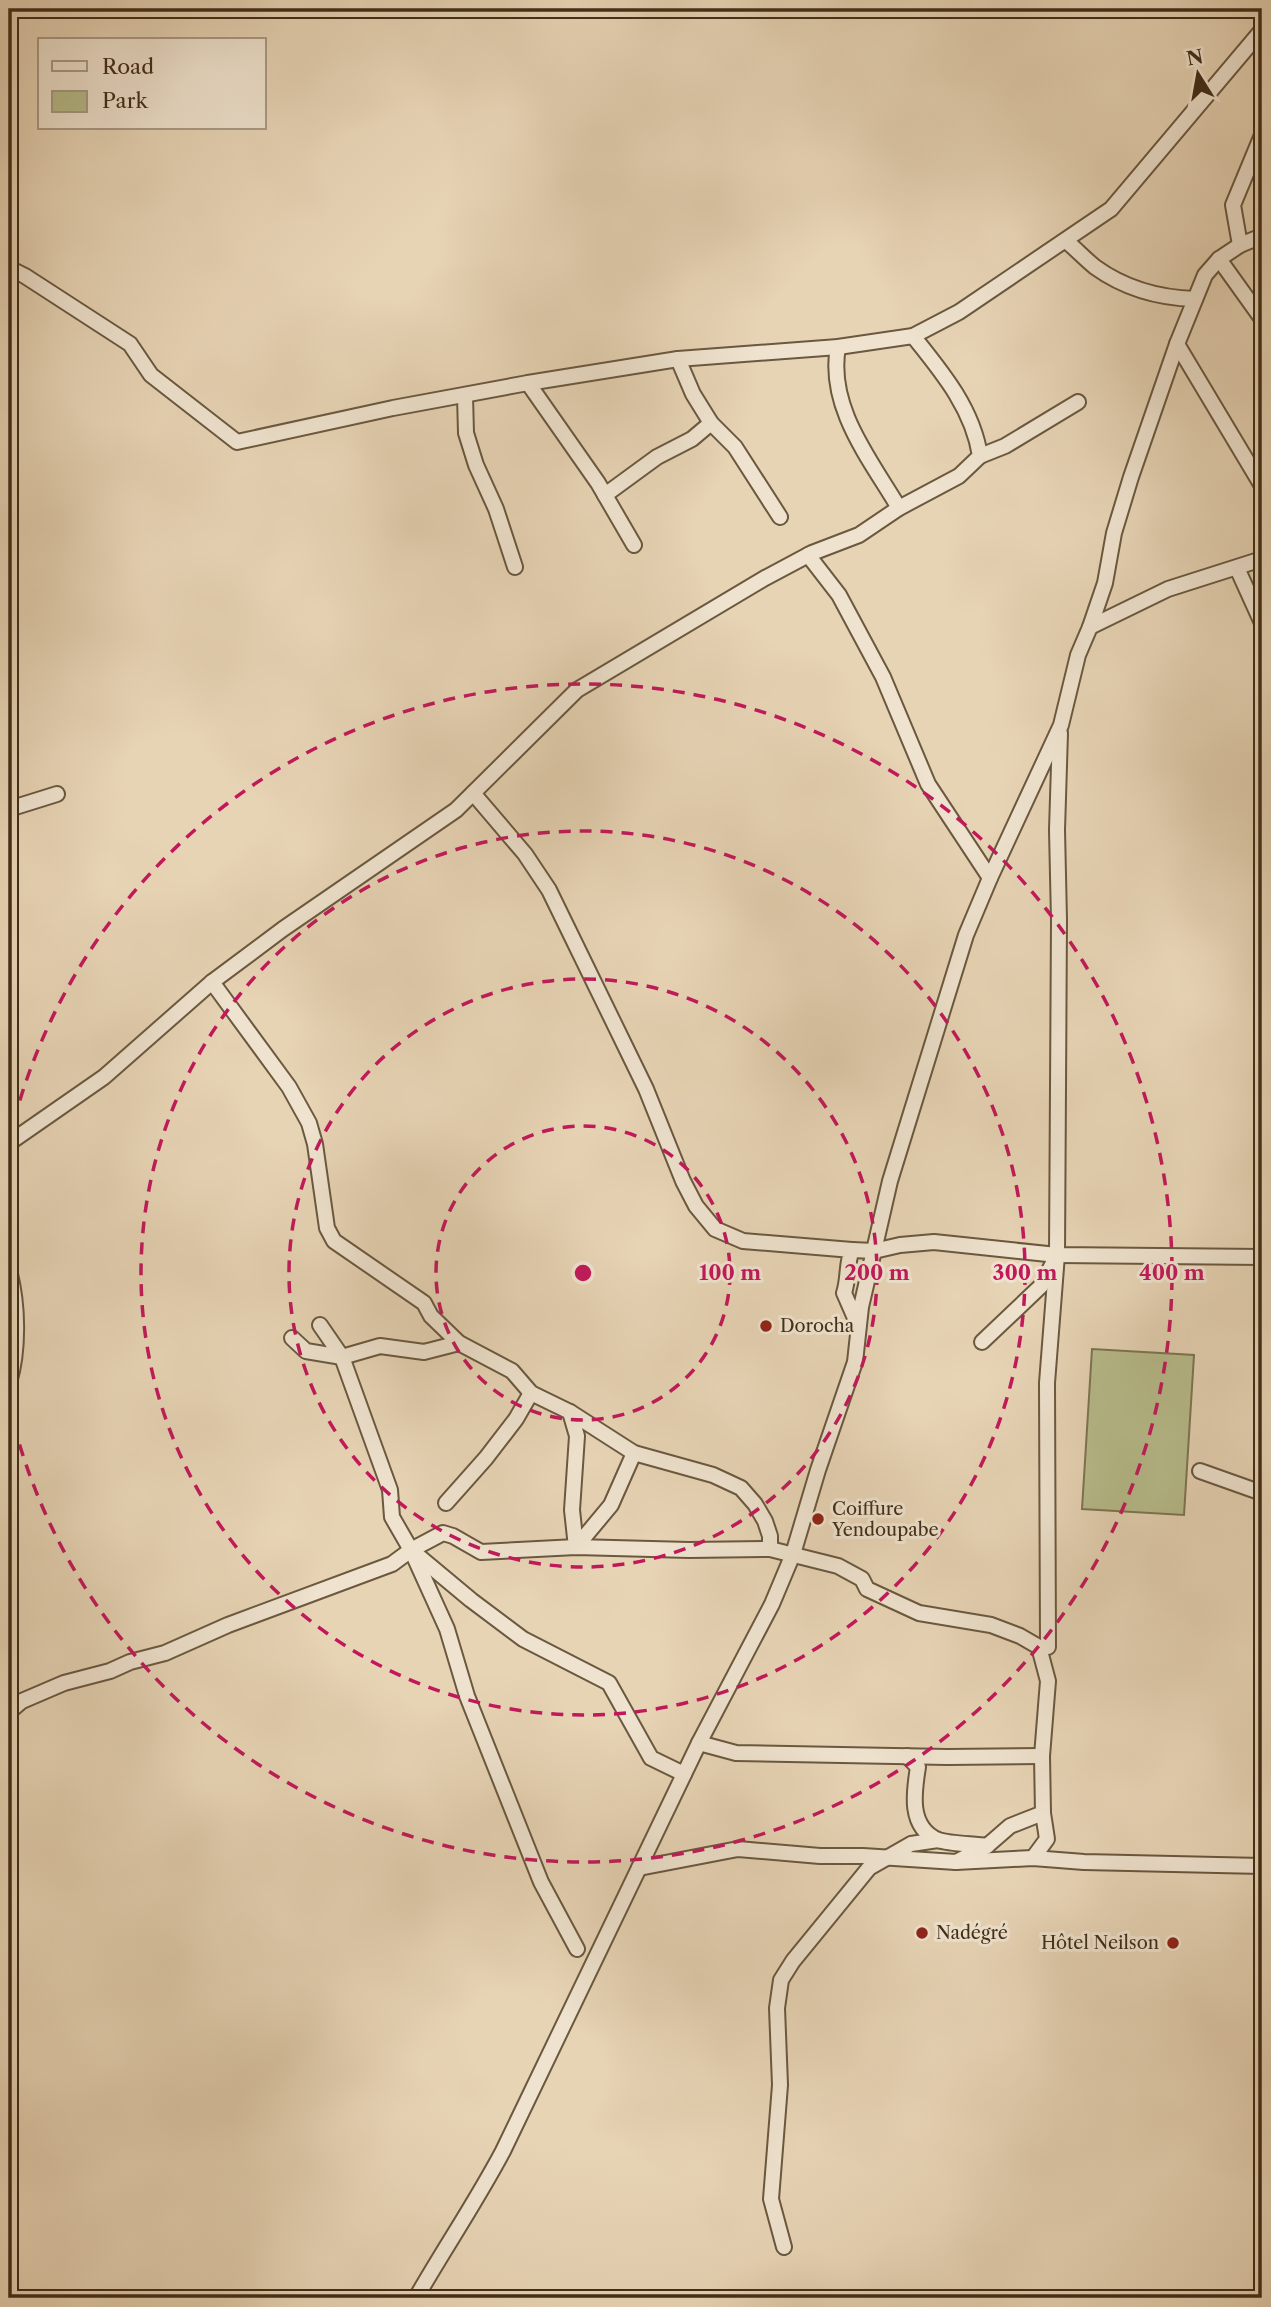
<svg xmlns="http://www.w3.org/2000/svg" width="1271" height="2307" font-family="'Libre Caslon Text',serif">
	<rect width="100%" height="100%" fill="#e7d4b5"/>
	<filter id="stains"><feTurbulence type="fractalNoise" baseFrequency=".00286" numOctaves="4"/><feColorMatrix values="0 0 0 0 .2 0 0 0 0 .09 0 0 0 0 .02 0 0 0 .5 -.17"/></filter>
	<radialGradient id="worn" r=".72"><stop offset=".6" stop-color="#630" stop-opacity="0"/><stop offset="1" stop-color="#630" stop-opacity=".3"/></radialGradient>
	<!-- green -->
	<path fill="#b7bc8c" stroke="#7c7552" stroke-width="2" d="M1092 1349 1194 1355 1184 1515 1082 1509Z"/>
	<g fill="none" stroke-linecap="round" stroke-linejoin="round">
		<defs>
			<g id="minor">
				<path d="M1066 241C1076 249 1085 259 1095 267 1124 288 1160 298 1195 299"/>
				<path d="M1240 245 1262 236"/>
				<path d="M1219 259 1262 319"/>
				<path d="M9 268 25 276 130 344 151 375 237 442 393 408 528 383 678 359 838 347 913 336 959 312 1111 209 1262 30"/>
				<path d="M1177 344 1262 486"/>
				<path d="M838 347C827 407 870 459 899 508"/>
				<path d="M678 359 693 394 711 423 735 447 780 517"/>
				<path d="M528 383 598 483 634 545"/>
				<path d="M465 396 466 433 476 465 496 509 515 567"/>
				<path d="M980 456 1005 446 1078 402"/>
				<path d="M605 495 657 457 692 439 711 423"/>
				<path d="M808 555 839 595 883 677 928 784 990 878"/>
				<path d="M1237 568 1262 623"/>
				<path d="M1090 627 1168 589 1262 559"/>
				<path d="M1060 733 1057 830 1059 920 1057 1255 1262 1257"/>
				<path d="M473 793 525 854 549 890 646 1089 683 1181 696 1206 715 1229 743 1241 852 1250C846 1264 849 1278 844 1293L858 1325"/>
				<path d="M9 809 57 794"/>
				<path d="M212 982 289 1087 309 1123 315 1144 327 1228 334 1241 424 1303 431 1316 459 1343 512 1371 531 1393 570 1412 634 1453 713 1475 741 1488 755 1504 765 1521 770 1536V1549"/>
				<path d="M9 1143 104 1077 212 982 283 929 456 810 577 690 765 578 812 553 859 535 899 508 959 476 980 456C973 409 942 372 913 336"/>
				<path d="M852 1250 874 1251 900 1245 934 1242 1057 1255 1047 1383 1048 1647"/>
				<path d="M9 1270C18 1304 19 1349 9 1383"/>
				<path d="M320 1325 342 1357 390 1490 392 1517 411 1550 471 1600 523 1639 609 1683 651 1758 684 1774"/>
				<path d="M292 1338 306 1351 342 1357 380 1346 424 1352 459 1343"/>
				<path d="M982 1342 1041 1286 1053 1263"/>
				<path d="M570 1412 577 1436 572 1510 576 1547"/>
				<path d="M1200 1471 1262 1493"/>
				<path d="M446 1503 486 1458 516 1419 531 1393"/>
				<path d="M576 1547 611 1505 634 1453"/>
				<path d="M413 1554 447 1629 467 1696 541 1882 577 1949"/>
				<path d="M9 1712 22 1701 64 1683 110 1671 130 1662 165 1653 228 1625 392 1564 411 1550 443 1533 453 1536 481 1552 576 1547 689 1550 770 1549 838 1566 862 1579 867 1589 919 1613 991 1625 1020 1636 1039 1647 1048 1681 1042 1756 1043 1813 1010 1826 987 1846 956 1862"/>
				<path d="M699 1743 736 1753 947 1757 1042 1756"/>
				<path d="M907 1756 918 1767C914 1792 908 1827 938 1840 950 1844 974 1844 987 1846"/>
				<path d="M1033 1858 1047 1839 1043 1813"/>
				<path d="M639 1868 738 1849 820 1856H863L956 1862 1033 1858 1084 1862 1262 1866"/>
				<path d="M784 2247 771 2199 780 2085 777 2008 781 1980 793 1961 869 1868 911 1844 938 1840"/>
				<path d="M416 2298C444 2249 476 2202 503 2151L699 1743 772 1604 793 1554 818 1470 855 1362 861 1307 890 1181 966 935 990 878 1061 725 1078 655 1090 627 1105 583 1114 533 1131 477 1177 344 1205 275 1219 259 1240 245 1233 205 1262 135"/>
			</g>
		</defs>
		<!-- minor casing -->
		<use href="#minor" stroke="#6a583f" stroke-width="18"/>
		<!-- minor -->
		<use href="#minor" stroke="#efe3cf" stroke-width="14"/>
	</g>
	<!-- distance rings -->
	<g fill="none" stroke="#c2185b" stroke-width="3.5" stroke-dasharray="12 9">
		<circle cx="583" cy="1273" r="147"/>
		<circle cx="583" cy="1273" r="294"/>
		<circle cx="583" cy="1273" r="442"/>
		<path d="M9 1141A589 589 0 1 1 9 1405"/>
	</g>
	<!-- markers -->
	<g fill="#8f2418" stroke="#efe3cf" stroke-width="2.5">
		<circle cx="766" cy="1326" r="7"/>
		<circle cx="818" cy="1519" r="7"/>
		<circle cx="922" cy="1933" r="7"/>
		<circle cx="1173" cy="1943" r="7"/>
	</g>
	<g text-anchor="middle" stroke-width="6" stroke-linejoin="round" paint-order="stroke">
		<!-- poi labels -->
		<g font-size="18" fill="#412e18" stroke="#efe3cf" text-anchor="start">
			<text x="780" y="1332">Dorocha</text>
			<text x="832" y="1515">Coiffure<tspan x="832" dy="21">Yendoupabe</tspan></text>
			<text x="936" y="1939">Nadégré</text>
			<text x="1159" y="1949" text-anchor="end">Hôtel Neilson</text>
		</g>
	</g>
	<circle cx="583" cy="1273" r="10" fill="#c2185b" stroke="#efe3cf" stroke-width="3.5"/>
	<g font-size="21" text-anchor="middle" font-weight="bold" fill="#c2185b" stroke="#efe3cf" stroke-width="6" stroke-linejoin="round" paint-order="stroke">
		<text x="730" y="1280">100 m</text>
		<text x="877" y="1280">200 m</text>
		<text x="1025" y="1280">300 m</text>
		<text x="1172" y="1280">400 m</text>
	</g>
	<!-- margin -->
	<rect width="1271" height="2307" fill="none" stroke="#e7d4b5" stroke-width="35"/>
	<rect x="10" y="10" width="1250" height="2286" fill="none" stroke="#412e18" stroke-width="3.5"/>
	<rect x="18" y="18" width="1236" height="2272" fill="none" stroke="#412e18" stroke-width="2"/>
	<!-- legend -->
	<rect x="38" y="38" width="228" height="91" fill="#efe3cf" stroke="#a99b86" stroke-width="2"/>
	<rect x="52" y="61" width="35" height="10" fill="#efe3cf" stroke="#a99b86" stroke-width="2"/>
	<text x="102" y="74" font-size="21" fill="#412e18">Road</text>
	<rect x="52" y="91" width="35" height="21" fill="#b7bc8c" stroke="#a99b86" stroke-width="2"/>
	<text x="102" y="108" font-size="21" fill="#412e18">Park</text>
	<!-- north arrow -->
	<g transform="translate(1198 74) rotate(349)" stroke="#efe3cf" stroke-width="5" paint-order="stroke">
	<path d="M0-5L12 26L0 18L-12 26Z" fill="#412e18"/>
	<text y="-10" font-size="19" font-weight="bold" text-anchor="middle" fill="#412e18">N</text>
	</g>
	<rect width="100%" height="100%" filter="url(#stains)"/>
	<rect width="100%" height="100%" fill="url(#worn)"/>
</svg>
